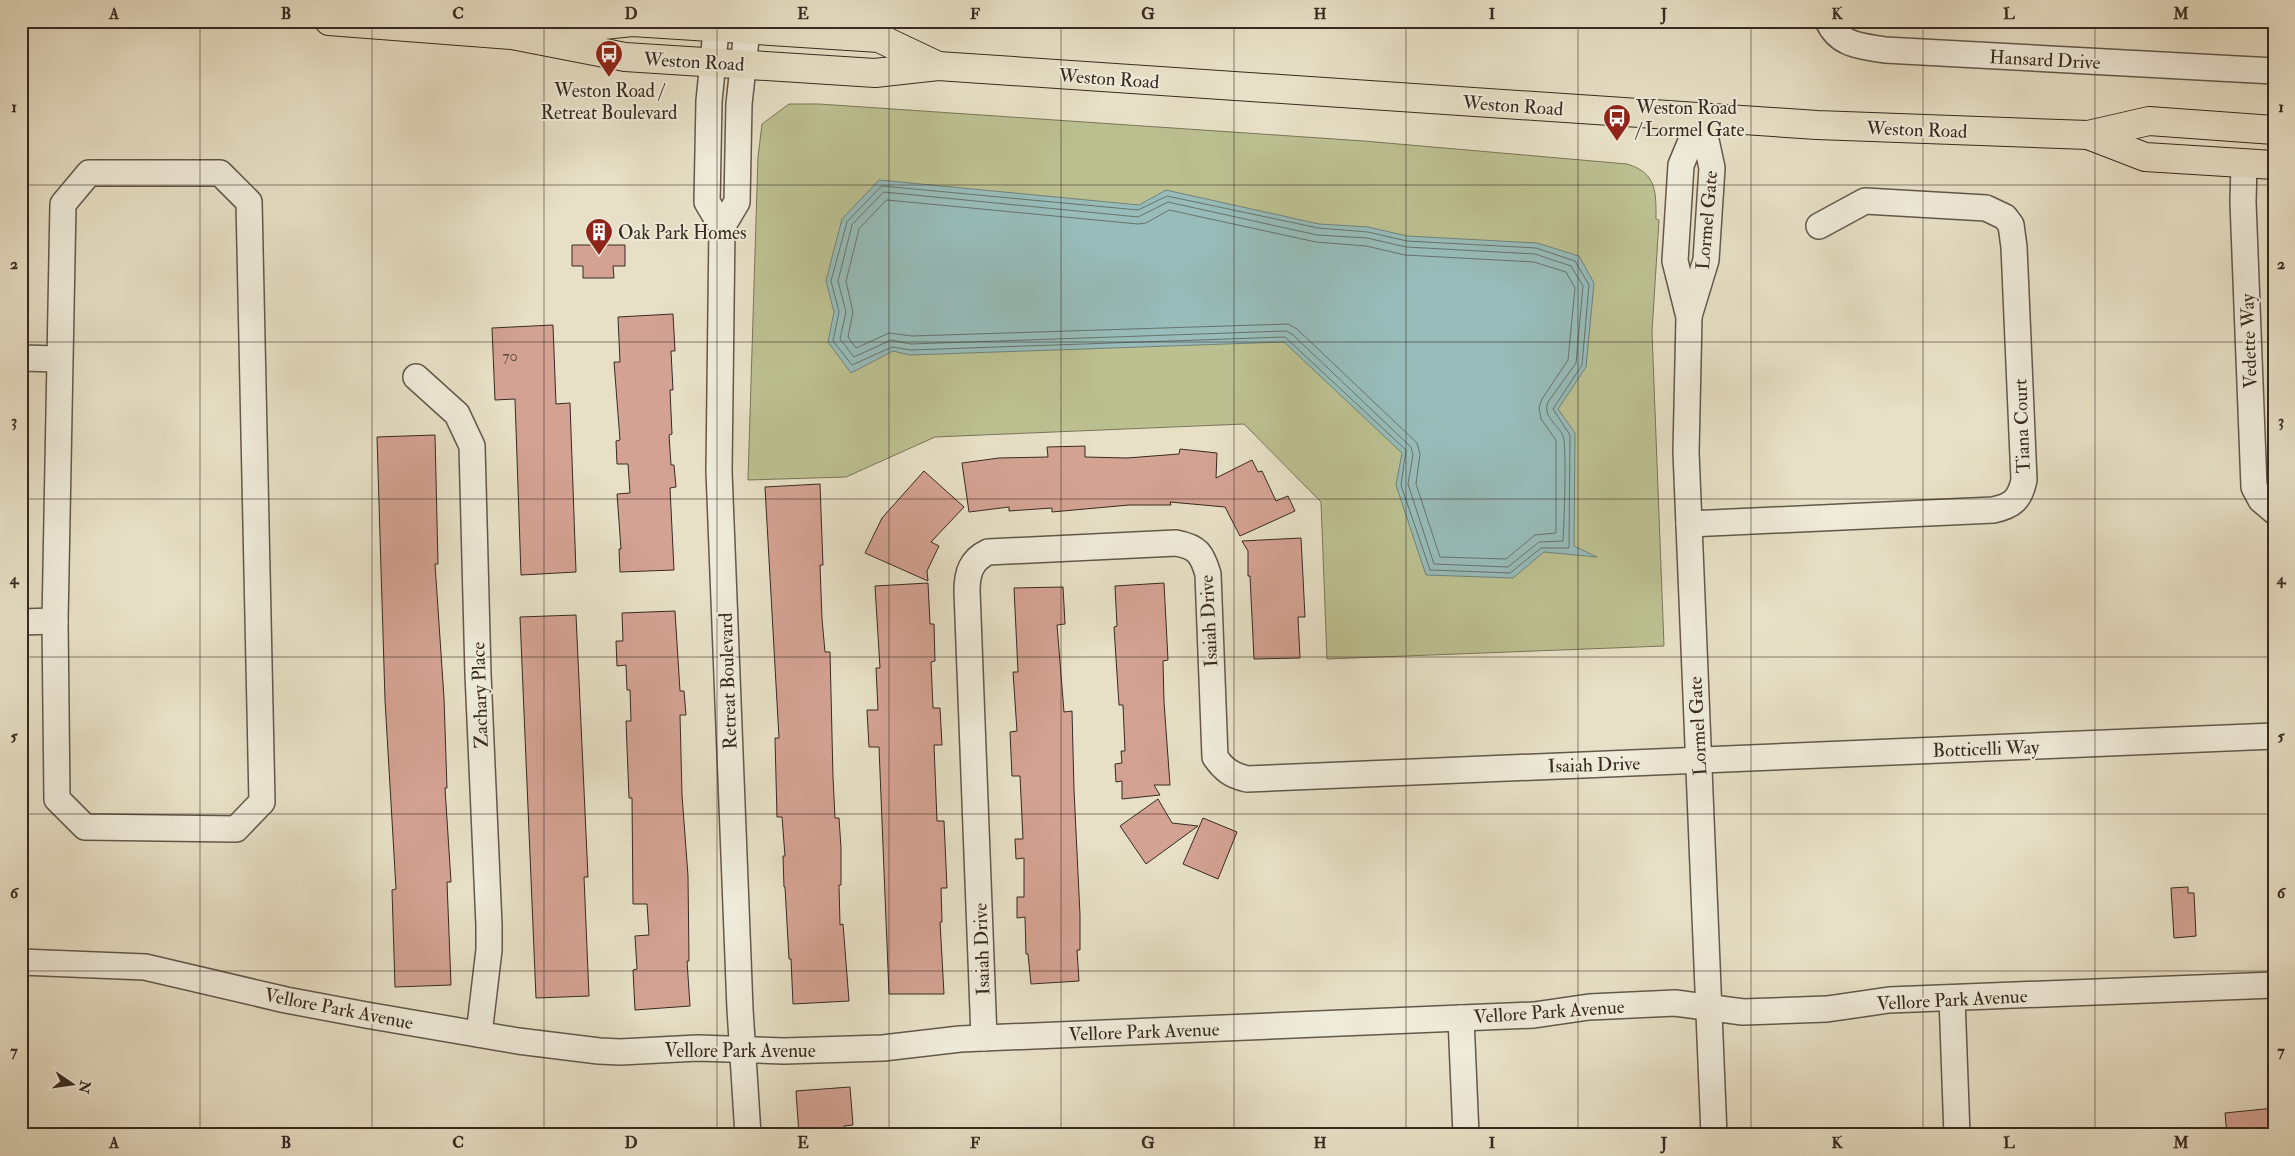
<svg xmlns="http://www.w3.org/2000/svg" width="2295" height="1156" font-family="'IM FELL Double Pica',serif">
	<rect width="100%" height="100%" fill="#e7e0c6"/>
	<filter id="stains"><feTurbulence type="fractalNoise" baseFrequency=".004" numOctaves="4"/><feColorMatrix values="0 0 0 0 .2 0 0 0 0 .09 0 0 0 0 .02 0 0 0 .5 -.17"/></filter>
	<radialGradient id="worn" r=".72"><stop offset=".6" stop-color="#630" stop-opacity="0"/><stop offset="1" stop-color="#630" stop-opacity=".3"/></radialGradient>
	<!-- green -->
	<path fill="#bcc091" stroke="#7a7558" d="M789 104H819L1364 141 1627 164C1657 173 1656 192 1656 219L1659 220 1652 332 1664 646 1327 659 1321 502 1244 424 935 437 846 477 748 480 758 157 762 124Z"/>
	<!-- water -->
	<path fill="#97bcb9" stroke="#71827c" d="M879 180 1139 205 1166 190 1319 224 1368 227 1407 236 1537 243 1579 256 1594 283 1586 367 1558 409 1575 433 1574 546 1597 557 1544 552 1513 578 1426 575 1396 485 1402 453 1284 342 910 355 893 351 851 373 828 342 834 312 826 281 842 219Z"/>
	<g fill="none" stroke-linecap="round" stroke-linejoin="round">
		<!-- shore -->
		<g stroke="#67736c" stroke-width="1">
			<path d="M882 186 1138 210 1167 196 1318 228 1368 232 1407 241 1536 248 1575 261 1589 285 1582 365 1553 409 1570 435 1569 548H1541L1510 573 1430 570 1401 485 1406 450 1285 337 911 350 892 347 852 365 833 341 839 312 831 281 847 222Z"/>
			<path d="M884 192 1138 217 1168 202 1317 235 1367 238 1406 247 1535 254 1571 266 1583 286 1576 363 1548 402C1542 417 1558 424 1563 436 1567 444 1564 527 1563 541L1539 542 1508 567 1434 564 1408 484 1413 455 1411 447 1292 334 1286 331 911 344 891 340 854 357 840 339 846 312 838 281 852 225Z"/>
			<path d="M887 200 1138 224 1146 223 1169 210 1316 242 1366 246 1405 255 1534 262 1566 272 1575 288 1568 360 1542 399 1539 408 1541 419 1556 440V533L1535 535 1506 559 1440 557 1416 484 1420 454 1417 443 1297 329 1288 324 912 336 889 333 856 348 848 337 853 312 846 281 859 229Z"/>
		</g>
	</g>
	<!-- building -->
	<g fill="#d4a293" stroke="#372a20">
		<path d="M572 245H625V266H613L614 278H583V266H572Z"/>
		<path d="M673 314 675 351H671L673 390H670L672 434 669 435 671 465H674L676 487 670 488 674 570 620 572 619 549H621L617 494 630 493 628 464H617L616 441 620 440 614 362H620L618 317Z"/>
		<path d="M553 325 556 404 570 403 576 572 521 575 515 399 495 400 492 328Z"/>
		<path d="M435 435 438 564H435L444 698 447 788H445L451 882H447L451 985 395 987 392 890 396 889 385 700 377 437Z"/>
		<path d="M1085 446V457L1127 458 1179 454 1180 449 1217 453 1216 478 1252 460 1258 472 1262 471 1276 501 1288 496 1295 511 1240 536 1225 507 1170 502 1171 505H1129L1052 512V508L1009 511V507L969 512 962 463 999 458 1048 457 1047 447Z"/>
		<path d="M924 471 964 507 931 542 939 546 927 571 928 581 865 553 882 518Z"/>
		<path d="M820 484 823 565H820L822 619 825 652H830L833 777 835 818H839L841 848V885H839L840 925 843 924 849 1001 793 1004 791 959H789L785 887H784L783 856H785L782 817H777L775 738H779L765 487Z"/>
		<path d="M1301 538 1305 617H1298L1300 658 1254 659 1250 576H1248V551L1242 541Z"/>
		<path d="M928 583 930 624H934L935 661 931 662 933 708H940L942 745H934L937 821H944L947 888H941L942 922H940L944 994H889L879 747H869L867 710H878L876 668H880L875 586Z"/>
		<path d="M1164 583 1168 660 1163 661 1164 702 1170 785H1154L1160 795 1122 799V781L1116 782 1115 764 1122 763 1121 751H1125L1123 705H1119L1114 627 1117 626 1115 586Z"/>
		<path d="M1063 587 1065 624 1057 625 1064 712 1072 711 1074 790 1080 915V950H1077L1079 981 1031 984 1028 954H1026L1025 917 1017 918V897H1024V858L1016 859 1015 839H1023L1020 776H1012L1010 732 1017 731 1013 672H1018L1014 588Z"/>
		<path d="M675 611 680 691H684L686 715H680L682 795 688 876 689 961H687L690 1006 635 1010 633 970 637 969 635 936 649 935 647 904H633L632 798H629L626 721H631L630 690H627L626 665 617 666 616 641H623L622 613Z"/>
		<path d="M576 615 588 877H584L589 996 536 998 520 617Z"/>
		<path d="M1158 799 1172 823 1198 826 1146 864 1120 826Z"/>
		<path d="M1203 818 1237 832 1218 879 1183 864Z"/>
		<path d="M2188 887V893H2194L2196 936 2174 938 2171 888Z"/>
		<path d="M850 1087 853 1125 844 1126 845 1135H799L796 1091Z"/>
		<path d="M2274 1108V1135H2227L2225 1113Z"/>
	</g>
	<g fill="none" stroke-linecap="round" stroke-linejoin="round">
		<defs>
			<g id="minor">
				<path d="M717 21 709 101 707 202 722 227"/>
				<path d="M1828 21C1839 46 1862 46 1885 50L2274 71"/>
				<path d="M1701 117 1681 165 1675 261 1689 317 1686 452 1714 1135"/>
				<path d="M2244 163 2243 202 2254 487 2261 500 2274 511"/>
				<path d="M89 173H220L249 202 262 802 236 829 85 827 57 799 55 621 63 204Z"/>
				<path d="M1689 316 1706 260 1712 168 1701 117"/>
				<path d="M21 358 59 359"/>
				<path d="M416 377 457 414 472 446 478 674 489 925V950L479 1034"/>
				<path d="M1689 524 1993 510C2013 506 2020 499 2024 480L2014 247 2011 225 2005 217 1986 208 1865 201 1819 226"/>
				<path d="M21 622 55 621"/>
				<path d="M21 962 145 967 286 1000 366 1015 518 1041 599 1051 620 1052 698 1048 784 1051 883 1048 960 1039 1534 1015 1589 1007 1675 1003 1743 1012 1827 1009 1889 1000 2274 985"/>
				<path d="M1952 998 1957 1135"/>
				<path d="M1461 1018 1466 1135"/>
				<path d="M984 1038 967 591C967 573 971 560 988 552L1176 543C1198 547 1202 554 1208 574L1215 757C1224 770 1231 775 1247 779L2274 736"/>
				<path d="M748 1135 740 1009 719 471 722 227 737 202 739 104 748 21"/>
			</g>
			<g id="major">
				<path d="M329 21 512 35 625 57 875 73 938 66 1817 125 2088 135 2149 121 2274 130"/>
				<path d="M538 32 632 22 879 38 938 66"/>
				<path d="M2088 135 2145 157 2274 165"/>
			</g>
		</defs>
		<!-- minor casing -->
		<use href="#minor" stroke="#63584a" stroke-width="28"/>
		<!-- major casing -->
		<use href="#major" stroke="#372a20" stroke-width="30"/>
		<!-- minor -->
		<use href="#minor" stroke="#efebda" stroke-width="25"/>
		<!-- major -->
		<use href="#major" stroke="#e7e0c6" stroke-width="28"/>
	</g>
	<!-- grid -->
	<path fill="none" stroke="#372a20" stroke-width="1" stroke-opacity="0.55" d="M200 21V1135M372 21V1135M544 21V1135M717 21V1135M889 21V1135M1061 21V1135M1234 21V1135M1406 21V1135M1578 21V1135M1751 21V1135M1923 21V1135M2095 21V1135M21 185H2274M21 342H2274M21 499H2274M21 657H2274M21 814H2274M21 971H2274"/>
	<!-- icons -->
	<defs>
		<symbol id="bus-pin" viewBox="-11 -11 22 30"><path d="M0 17L-7.5 6A9.5 9.5 0 1 1 7.5 6Z" fill="#8f2418" stroke="#efebda"/><path d="M-5-6H5V4H4V6H2V4H-2V6H-4V4H-5ZM-3.5-4V0h7V-4ZM-3.5 1.2v1.5H-2V1.2ZM2 1.2v1.5H3.5V1.2Z" fill="#fff"/></symbol>
		<symbol id="building-pin" viewBox="-11 -11 22 30"><path d="M0 17L-7.5 6A9.5 9.5 0 1 1 7.5 6Z" fill="#8f2418" stroke="#efebda"/><path d="M-4-6H4V6H1V3H-1V6H-4ZM-2.5-4.3h1.7v1.8h-1.7ZM.8-4.3h1.7v1.8H.8ZM-2.5-1h1.7V.8h-1.7ZM.8-1h1.7V.8H.8Z" fill="#fff"/></symbol>
	</defs>
	<g fill-rule="evenodd">
		<use href="#bus-pin" x="593" y="38" width="32" height="43"/>
		<use href="#bus-pin" x="1601" y="102" width="32" height="43"/>
		<use href="#building-pin" x="583" y="216" width="32" height="43"/>
	</g>
	<g text-anchor="middle" stroke-width="4" stroke-linejoin="round" paint-order="stroke">
		<!-- number labels -->
		<g font-size="16" fill="#5e483d">
			<text x="510" y="361">70</text>
		</g>
		<!-- street labels -->
		<g font-size="19" fill="#372a20" stroke="#efebda">
			<text transform="translate(2045 59) rotate(3)" y="7">Hansard Drive</text>
			<text transform="translate(694 61) rotate(3)" y="7">Weston Road</text>
			<text transform="translate(1109 78) rotate(4)" y="7">Weston Road</text>
			<text transform="translate(1513 105) rotate(4)" y="7">Weston Road</text>
			<text transform="translate(1917 129) rotate(2)" y="7">Weston Road</text>
			<text transform="translate(1706 220) rotate(-85)" y="7">Lormel Gate</text>
			<text transform="translate(2248 341) rotate(-92)" y="7">Vedette Way</text>
			<text transform="translate(2021 426) rotate(-92)" y="7">Tiana Court</text>
			<text transform="translate(1208 621) rotate(-93)" y="7">Isaiah Drive</text>
			<text transform="translate(727 681) rotate(-92)" y="7">Retreat Boulevard</text>
			<text transform="translate(479 695) rotate(-92)" y="7">Zachary Place</text>
			<text transform="translate(1697 726) rotate(-93)" y="7">Lormel Gate</text>
			<text transform="translate(1986 748) rotate(-2)" y="7">Botticelli Way</text>
			<text transform="translate(1594 764) rotate(-2)" y="7">Isaiah Drive</text>
			<text transform="translate(981 949) rotate(-92)" y="7">Isaiah Drive</text>
			<text transform="translate(1952 999) rotate(-3)" y="7">Vellore Park Avenue</text>
			<text transform="translate(339 1008) rotate(11)" y="7">Vellore Park Avenue</text>
			<text transform="translate(1549 1011) rotate(-4)" y="7">Vellore Park Avenue</text>
			<text transform="translate(1144 1031) rotate(-2)" y="7">Vellore Park Avenue</text>
			<text x="740" y="1057">Vellore Park Avenue</text>
		</g>
		<!-- poi labels -->
		<g font-size="19" fill="#372a20" stroke="#efebda" text-anchor="start">
			<text x="609" y="97" text-anchor="middle">Weston Road /<tspan x="609" dy="22">Retreat Boulevard</tspan></text>
			<text x="1636" y="114">Weston Road<tspan x="1636" dy="22">/ Lormel Gate</tspan></text>
			<text x="618" y="239">Oak Park Homes</text>
		</g>
	</g>
	<!-- margin -->
	<rect width="2295" height="1156" fill="none" stroke="#e7e0c6" stroke-width="55"/>
	<!-- north arrow -->
	<g transform="translate(72 1084) rotate(103)" stroke="#efebda" stroke-width="4" paint-order="stroke">
	<path d="M0-4L9 19L0 12L-9 19Z" fill="#372a20"/>
	<text y="-8" font-size="14" font-weight="bold" text-anchor="middle" fill="#372a20">N</text>
	</g>
	<rect x="28" y="28" width="2240" height="1100" fill="none" stroke="#372a20" stroke-width="2"/>
	<g font-size="16" text-anchor="middle" font-weight="bold" fill="#372a20">
		<text x="114" y="19">A</text>
		<text x="286" y="19">B</text>
		<text x="458" y="19">C</text>
		<text x="631" y="19">D</text>
		<text x="803" y="19">E</text>
		<text x="975" y="19">F</text>
		<text x="1148" y="19">G</text>
		<text x="1320" y="19">H</text>
		<text x="1492" y="19">I</text>
		<text x="1664" y="19">J</text>
		<text x="1837" y="19">K</text>
		<text x="2009" y="19">L</text>
		<text x="2181" y="19">M</text>
		<text x="14" y="112">1</text>
		<text x="2281" y="112">1</text>
		<text x="14" y="269">2</text>
		<text x="2281" y="269">2</text>
		<text x="14" y="426">3</text>
		<text x="2281" y="426">3</text>
		<text x="14" y="584">4</text>
		<text x="2281" y="584">4</text>
		<text x="14" y="741">5</text>
		<text x="2281" y="741">5</text>
		<text x="14" y="898">6</text>
		<text x="2281" y="898">6</text>
		<text x="14" y="1056">7</text>
		<text x="2281" y="1056">7</text>
		<text x="114" y="1148">A</text>
		<text x="286" y="1148">B</text>
		<text x="458" y="1148">C</text>
		<text x="631" y="1148">D</text>
		<text x="803" y="1148">E</text>
		<text x="975" y="1148">F</text>
		<text x="1148" y="1148">G</text>
		<text x="1320" y="1148">H</text>
		<text x="1492" y="1148">I</text>
		<text x="1664" y="1148">J</text>
		<text x="1837" y="1148">K</text>
		<text x="2009" y="1148">L</text>
		<text x="2181" y="1148">M</text>
	</g>
	<rect width="100%" height="100%" filter="url(#stains)"/>
	<rect width="100%" height="100%" fill="url(#worn)"/>
</svg>
